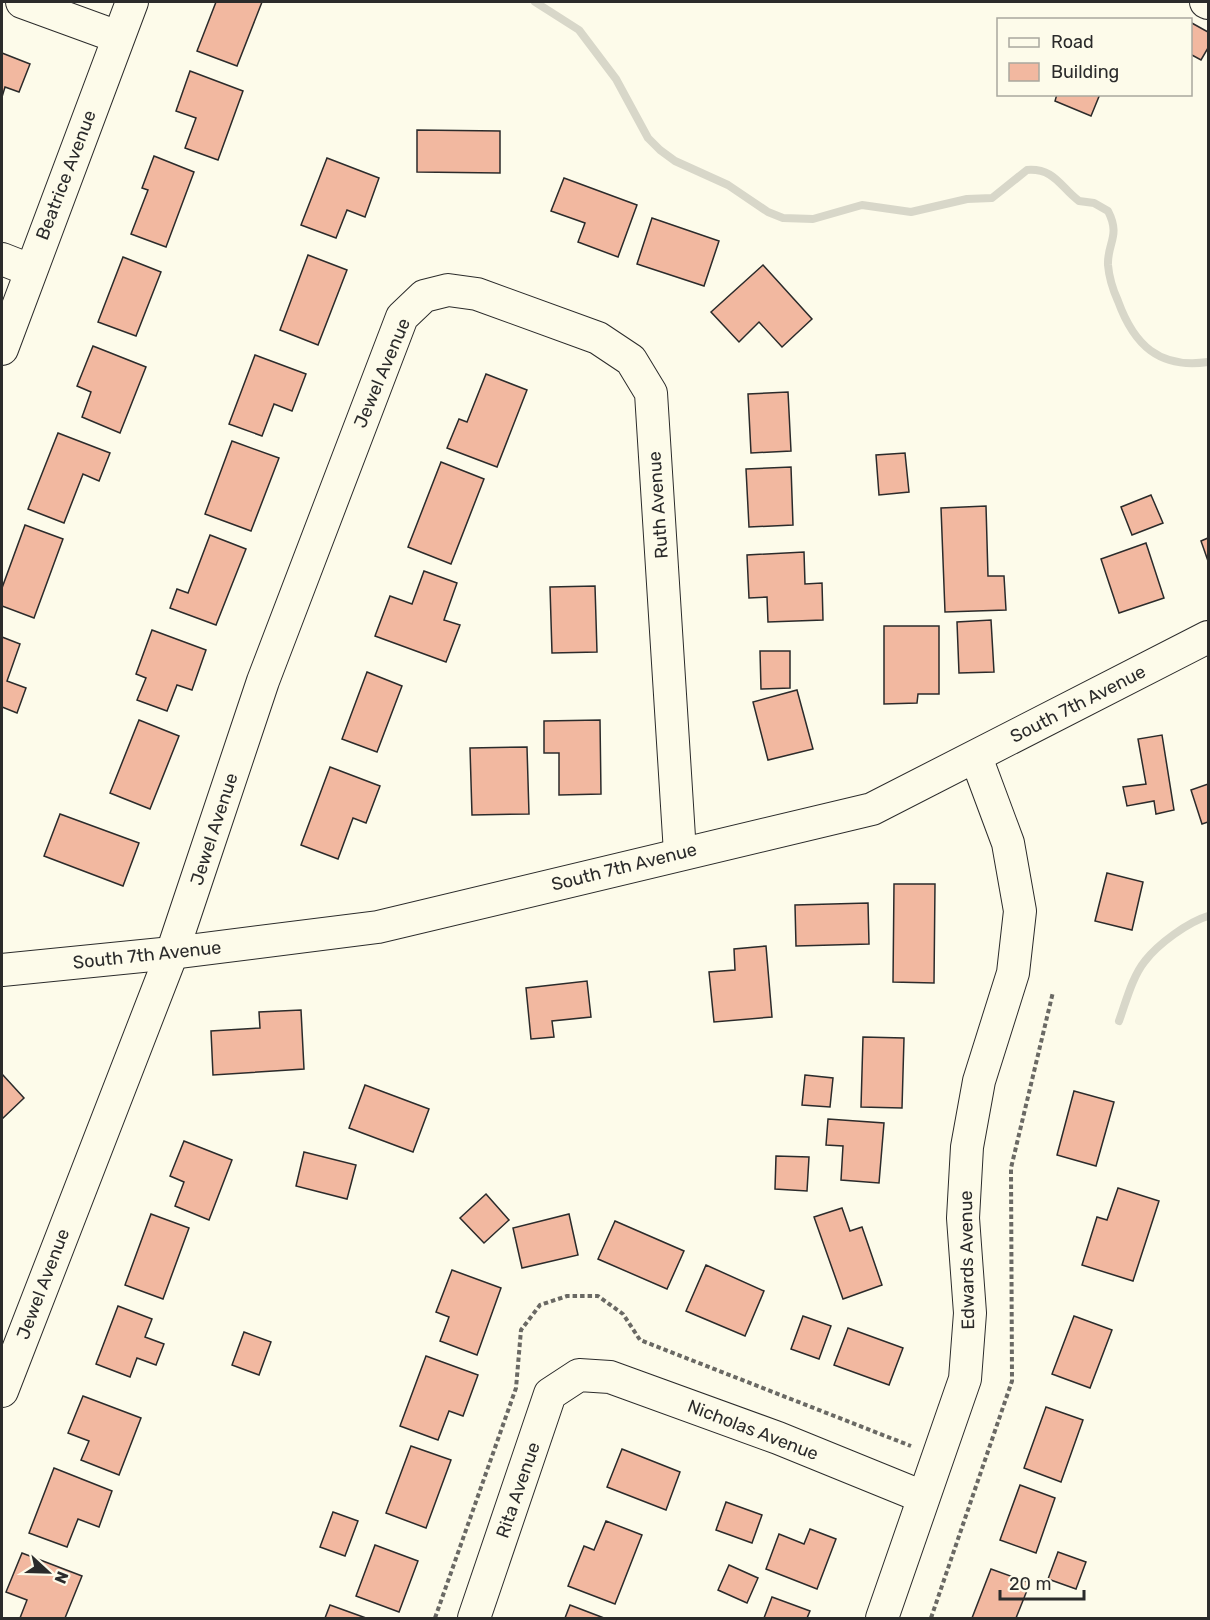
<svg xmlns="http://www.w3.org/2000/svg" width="1210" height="1620" font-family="Rubik,sans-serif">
	<rect width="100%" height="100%" fill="#fdfbea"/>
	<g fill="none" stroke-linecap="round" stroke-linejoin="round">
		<!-- stream -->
		<g stroke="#d8d7c9" stroke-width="8">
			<path d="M535 2 579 30 616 79 648 138 660 150 675 161 728 185 768 212 783 218 813 219 862 205 911 212 967 199 992 198 1027 170C1055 168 1060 187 1079 201L1094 203 1108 211C1121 236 1107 243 1108 265 1109 277 1113 290 1118 301 1134 345 1159 369 1208 362"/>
			<path d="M1119 1021C1126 1002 1132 977 1145 961 1158 944 1188 922 1208 916"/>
		</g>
	</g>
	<!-- building -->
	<g fill="#f2b8a0" stroke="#2b2b2b" stroke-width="1.5">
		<path d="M216 2H262L237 66 197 51Z"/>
		<path d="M1190 22 1208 32V48L1201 60 1190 54Z"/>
		<path d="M2 53 30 64 19 92 5 87 2 97Z"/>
		<path d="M190 71 243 91 218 160 185 148 196 118 176 111Z"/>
		<path d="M1057 94H1100L1091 116 1055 101Z"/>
		<path d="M417 130 500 131V173L417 172Z"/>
		<path d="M154 156 194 172 166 247 131 234 148 190 142 188Z"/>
		<path d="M327 158 379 178 365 217 347 210 336 238 301 225Z"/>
		<path d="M564 178 637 205 618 257 578 242 585 223 551 211Z"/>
		<path d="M652 218 719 241 704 286 637 264Z"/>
		<path d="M308 255 347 270 318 345 280 330Z"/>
		<path d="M123 257 161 272 136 336 98 322Z"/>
		<path d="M763 265 812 319 782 347 759 322 739 342 711 312Z"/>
		<path d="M93 346 146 367 120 433 82 417 91 392 77 386Z"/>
		<path d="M255 355 306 374 292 411 274 404 262 436 229 424Z"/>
		<path d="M486 374 527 390 497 467 447 448 459 419 467 422Z"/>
		<path d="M788 392 791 451 751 453 748 394Z"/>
		<path d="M58 433 110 453 99 481 83 474 64 523 28 509Z"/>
		<path d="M232 441 279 458 251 531 205 514Z"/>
		<path d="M905 453 909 492 879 495 876 455Z"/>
		<path d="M441 462 484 479 451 564 408 547Z"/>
		<path d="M791 467 793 525 749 527 746 469Z"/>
		<path d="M1151 495 1163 523 1132 535 1121 507Z"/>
		<path d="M986 506 988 576H1004L1006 610 945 612 941 508Z"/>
		<path d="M25 525 63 539 34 618 2 606V588Z"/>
		<path d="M210 535 246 549 216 625 170 608 177 589 188 593Z"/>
		<path d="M1208 538V561L1201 541Z"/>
		<path d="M1146 543 1164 598 1119 613 1101 559Z"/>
		<path d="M804 552 805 584 822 583 823 620 768 622 767 597 749 598 747 555Z"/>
		<path d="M424 571 457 583 444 620 460 625 446 662 375 636 390 596 412 604Z"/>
		<path d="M595 586 597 652 552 653 550 587Z"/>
		<path d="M991 620 994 672 959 673 957 622Z"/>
		<path d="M884 626H939V694H918L917 703 884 704Z"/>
		<path d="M152 630 206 650 192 690 177 685 167 711 137 700 146 678 136 674Z"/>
		<path d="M2 637 20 644 7 681 26 688 17 713 2 707Z"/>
		<path d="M760 651H790V688L761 689Z"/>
		<path d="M367 672 402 686 377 752 342 739Z"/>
		<path d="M797 690 813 749 768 760 753 702Z"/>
		<path d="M139 720 179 736 150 809 110 793Z"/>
		<path d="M600 720 601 794 559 795V753H544V721Z"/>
		<path d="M1162 735 1174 810 1156 814 1154 801 1127 806 1123 787 1146 784 1138 739Z"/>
		<path d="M527 747 529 814 472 815 470 748Z"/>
		<path d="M330 767 380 786 366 823 353 818 338 859 301 845Z"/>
		<path d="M1208 784V822L1202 824 1191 790Z"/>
		<path d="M60 814 139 843 123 886 44 856Z"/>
		<path d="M1107 873 1143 882 1132 930 1095 921Z"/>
		<path d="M894 884H935L934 983 893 982Z"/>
		<path d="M868 903 869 944 796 946 795 905Z"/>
		<path d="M766 946 772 1017 714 1022 709 972 735 970 734 949Z"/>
		<path d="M587 981 591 1017 552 1021 554 1037 531 1039 526 988Z"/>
		<path d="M301 1010 304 1069 213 1075 211 1031 260 1028 259 1012Z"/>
		<path d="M863 1037 904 1038 902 1108 861 1107Z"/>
		<path d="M2 1074 24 1098 2 1119Z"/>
		<path d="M805 1075 833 1078 830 1107 802 1105Z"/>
		<path d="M365 1085 429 1109 413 1152 349 1128Z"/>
		<path d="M1074 1091 1114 1102 1096 1166 1057 1155Z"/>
		<path d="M828 1119 884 1123 879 1183 841 1180 843 1146 826 1145Z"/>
		<path d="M184 1141 232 1160 209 1220 175 1206 184 1182 170 1176Z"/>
		<path d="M304 1152 356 1165 347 1199 296 1186Z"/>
		<path d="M776 1156 809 1157 807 1191 775 1189Z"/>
		<path d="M1118 1188 1159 1201 1133 1281 1082 1265 1097 1217 1107 1220Z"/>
		<path d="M486 1194 509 1220 484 1243 460 1218Z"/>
		<path d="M842 1208 850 1231 862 1227 882 1285 843 1299 814 1217Z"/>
		<path d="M151 1214 189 1228 163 1299 125 1285Z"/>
		<path d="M569 1214 578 1255 522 1268 513 1228Z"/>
		<path d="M615 1221 684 1251 667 1289 598 1259Z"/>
		<path d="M706 1265 764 1291 745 1336 686 1311Z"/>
		<path d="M452 1270 501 1288 477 1355 440 1341 449 1317 436 1312Z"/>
		<path d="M118 1306 152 1319 145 1337 164 1344 156 1365 137 1358 130 1377 96 1364Z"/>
		<path d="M803 1316 831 1326 819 1359 791 1349Z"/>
		<path d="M1074 1316 1112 1330 1090 1388 1052 1374Z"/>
		<path d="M848 1328 903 1348 889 1385 834 1365Z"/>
		<path d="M244 1332 271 1342 259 1375 232 1365Z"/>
		<path d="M426 1356 478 1375 463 1416 449 1411 438 1440 400 1426Z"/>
		<path d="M83 1396 141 1418 119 1475 81 1460 89 1441 68 1433Z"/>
		<path d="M1046 1407 1083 1420 1061 1482 1024 1468Z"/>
		<path d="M411 1446 451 1460 426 1528 386 1513Z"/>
		<path d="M622 1449 680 1472 666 1510 607 1487Z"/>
		<path d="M54 1468 112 1491 99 1527 78 1519 67 1547 29 1533Z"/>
		<path d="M1020 1485 1055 1498 1036 1553 1000 1540Z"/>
		<path d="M726 1502 762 1515 752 1543 716 1530Z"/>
		<path d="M333 1512 358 1521 345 1556 320 1547Z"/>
		<path d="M606 1521 642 1535 615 1604 568 1586 584 1546 594 1550Z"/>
		<path d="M810 1529 836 1539 817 1589 766 1569 779 1534 804 1544Z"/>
		<path d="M375 1545 418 1561 399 1612 356 1596Z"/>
		<path d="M1058 1552 1086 1562 1076 1589 1048 1579Z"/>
		<path d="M22 1553 82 1576 65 1618H20L27 1600 6 1592Z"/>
		<path d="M729 1565 758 1578 747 1603 718 1590Z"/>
		<path d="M991 1569 1030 1583 1016 1618H972Z"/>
		<path d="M772 1597 810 1611 807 1618H764Z"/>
		<path d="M330 1605 366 1618H325Z"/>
		<path d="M570 1605 604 1618H565Z"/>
	</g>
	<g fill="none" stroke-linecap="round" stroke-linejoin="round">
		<defs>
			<g id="minor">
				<path d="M22 2 118 37"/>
				<path d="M1206 2 1208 3"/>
				<path d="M2 259 30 270"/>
				<path d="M2 349 132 2"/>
				<path d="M2 970 172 953 378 927 872 809 1208 637"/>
				<path d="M2 1391 172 953 263 681 402 317 424 296 448 290 477 294 598 338 631 360 651 393 680 853"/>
				<path d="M474 1618 550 1394 579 1375 610 1377 778 1438 923 1497"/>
				<path d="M882 1618 965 1379 970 1313 963 1218 967 1147 979 1081 1013 973 1020 911 1008 843 976 757"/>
			</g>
		</defs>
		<!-- minor casing -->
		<use href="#minor" stroke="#2b2b2b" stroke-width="34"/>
		<!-- path -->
		<g stroke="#6a6964" stroke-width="4" stroke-dasharray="4.5 3" stroke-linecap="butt">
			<path d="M435 1618 516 1388 521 1330 540 1305 567 1296H598L623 1314 640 1340 911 1446"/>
			<path d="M931 1618 1012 1381 1011 1168 1053 992"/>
		</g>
		<!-- minor -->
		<use href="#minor" stroke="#fdfbea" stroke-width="32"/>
	</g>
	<g text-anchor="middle" stroke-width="4.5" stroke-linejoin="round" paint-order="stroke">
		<!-- street labels -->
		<g font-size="18" fill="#2b2b2b" stroke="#fdfbea">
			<text transform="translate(66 175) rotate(-69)" y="6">Beatrice Avenue</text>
			<text transform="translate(382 373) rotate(-67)" y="6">Jewel Avenue</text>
			<text transform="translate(658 505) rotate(-94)" y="6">Ruth Avenue</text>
			<text transform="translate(1078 704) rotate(-27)" y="6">South 7th Avenue</text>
			<text transform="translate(214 829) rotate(-72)" y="6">Jewel Avenue</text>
			<text transform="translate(624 867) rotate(-14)" y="6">South 7th Avenue</text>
			<text transform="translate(147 955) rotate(-6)" y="6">South 7th Avenue</text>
			<text transform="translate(967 1260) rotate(-91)" y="6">Edwards Avenue</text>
			<text transform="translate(43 1284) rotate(-69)" y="6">Jewel Avenue</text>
			<text transform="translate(753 1430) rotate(21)" y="6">Nicholas Avenue</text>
			<text transform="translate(518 1490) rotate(-71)" y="6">Rita Avenue</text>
		</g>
	</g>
	<!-- border -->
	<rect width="1210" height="1620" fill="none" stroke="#2b2b2b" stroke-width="6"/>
	<!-- legend -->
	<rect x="997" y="18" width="195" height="78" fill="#fdfbea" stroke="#a9a89e" stroke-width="1.5"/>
	<rect x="1009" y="38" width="30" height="9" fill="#fdfbea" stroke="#a9a89e" stroke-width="1.5"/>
	<text x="1051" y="48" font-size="18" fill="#2b2b2b">Road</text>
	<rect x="1009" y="63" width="30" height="18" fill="#f2b8a0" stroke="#a9a89e" stroke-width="1.5"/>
	<text x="1051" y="78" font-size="18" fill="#2b2b2b">Building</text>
	<!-- north arrow -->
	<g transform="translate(48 1572) rotate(112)" stroke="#fdfbea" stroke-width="4.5" paint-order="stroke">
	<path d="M0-4.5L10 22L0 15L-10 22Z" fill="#2b2b2b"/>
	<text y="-9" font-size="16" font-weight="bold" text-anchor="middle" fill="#2b2b2b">N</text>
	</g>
	<!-- scale -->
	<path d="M1000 1590v9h84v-9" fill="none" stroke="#2b2b2b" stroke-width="3"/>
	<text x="1009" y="1590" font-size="18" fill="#2b2b2b" stroke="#fdfbea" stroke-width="4.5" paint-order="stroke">20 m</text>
</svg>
